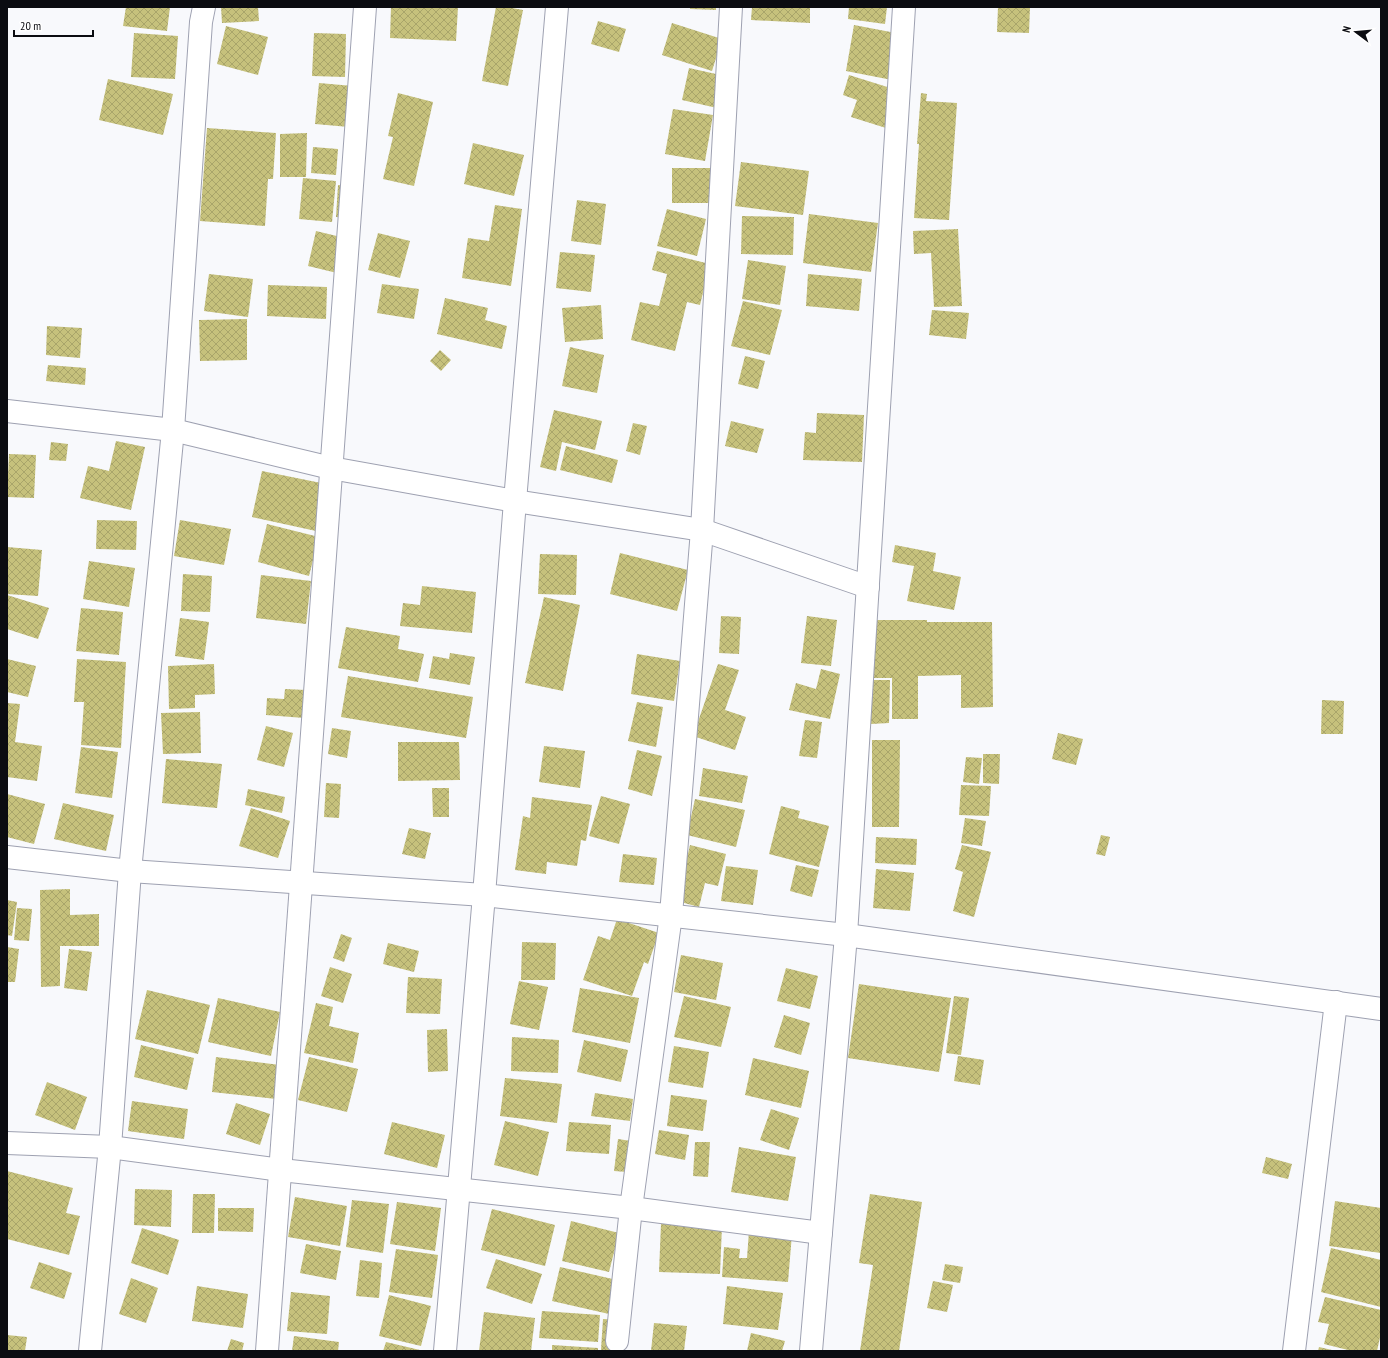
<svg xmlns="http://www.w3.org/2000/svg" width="1388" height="1358" font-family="'PT Sans Narrow',sans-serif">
	<defs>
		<pattern id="building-cross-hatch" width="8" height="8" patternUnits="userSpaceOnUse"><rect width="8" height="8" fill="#c6c17c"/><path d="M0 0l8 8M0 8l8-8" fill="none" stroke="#a9a56a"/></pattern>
	</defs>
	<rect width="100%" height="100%" fill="#f8f9fc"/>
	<!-- building -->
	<g fill="url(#building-cross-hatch)">
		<path d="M126 7H170L167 31 123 26Z"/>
		<path d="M221 7H258L259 21 222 23Z"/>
		<path d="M391 7H458L456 41 390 38Z"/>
		<path d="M496 7H507L523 10 508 86 482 81Z"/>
		<path d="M690 7H716V10L690 9Z"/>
		<path d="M752 7H810V23L751 20Z"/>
		<path d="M849 7H887L885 24 848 19Z"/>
		<path d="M998 7H1030L1029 33 997 32Z"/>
		<path d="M598 21 626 29 619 52 591 44Z"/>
		<path d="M672 23 722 39 712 71 662 55Z"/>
		<path d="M854 25 901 34 892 80 846 71Z"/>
		<path d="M226 26 268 37 258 75 217 64Z"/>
		<path d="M134 33 178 36 175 79 131 77Z"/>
		<path d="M314 33 346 34 345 77 312 76Z"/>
		<path d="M689 68 725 76 717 108 682 100Z"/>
		<path d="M849 75 897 90 886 128 851 117 857 100 843 95Z"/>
		<path d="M108 79 173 94 163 135 99 120Z"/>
		<path d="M319 83 353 86 349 127 315 124Z"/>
		<path d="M398 93 433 102 414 186 383 179 393 137 388 136Z"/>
		<path d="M921 93 927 94 926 101 957 103 949 220 914 218 919 144H917Z"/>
		<path d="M673 109 713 115 705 161 665 154Z"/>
		<path d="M207 128 276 133 273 179H268L265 226 200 221Z"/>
		<path d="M307 133 306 177H280V134Z"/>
		<path d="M473 143 524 155 514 196 464 184Z"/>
		<path d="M313 147 338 149 336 175 311 173Z"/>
		<path d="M741 162 809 171 803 215 735 206Z"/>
		<rect x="672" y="168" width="44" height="35"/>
		<path d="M303 178 336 181 332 222 299 219Z"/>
		<path d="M338 185 350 186 348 218 336 217Z"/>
		<path d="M577 200 606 204 601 245 571 241Z"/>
		<path d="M495 205 522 209 511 286 462 278 468 238 489 241Z"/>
		<path d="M667 209 706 219 697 256 657 246Z"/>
		<path d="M809 214 878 223 871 272 803 263Z"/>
		<path d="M742 216 794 217 793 255 741 254Z"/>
		<path d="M958 229 962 306 934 307 931 253 914 254 913 231Z"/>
		<path d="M316 231 345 238 337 273 308 266Z"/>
		<path d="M378 233 410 241 400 278 368 270Z"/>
		<path d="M657 251 710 264 700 305 687 302 675 351 631 340 640 302 659 306 667 274 652 270Z"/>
		<path d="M560 252 595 255 591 292 556 288Z"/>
		<path d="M748 260 786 266 780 305 742 299Z"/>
		<path d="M209 274 253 279 248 317 204 311Z"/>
		<path d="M808 274 862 279 859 311 806 306Z"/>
		<path d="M382 284 419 289 414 319 377 313Z"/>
		<path d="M268 285 327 287 326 319 267 316Z"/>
		<path d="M445 298 488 308 485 320 507 326 502 349 437 334Z"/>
		<path d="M743 301 782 310 770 355 731 346Z"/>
		<path d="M601 305 603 339 565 342 562 308Z"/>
		<path d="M932 310 969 313 966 339 929 335Z"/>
		<path d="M247 319V360L200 361 199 320Z"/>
		<path d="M47 326 82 328 80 358 46 355Z"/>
		<path d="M570 347 604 355 597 393 562 386Z"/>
		<path d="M440 350 451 360 441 371 430 361Z"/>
		<path d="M745 356 765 361 758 389 738 384Z"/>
		<path d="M48 365 86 368 85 385 46 381Z"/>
		<path d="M554 410 602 421 595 450 562 442 556 471 540 467Z"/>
		<path d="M817 413 864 415 862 462 803 460 805 432 816 433Z"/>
		<path d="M731 421 764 429 757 453 725 446Z"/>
		<path d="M633 423 647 426 640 455 626 451Z"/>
		<path d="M116 441 145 447 131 510 80 498 88 466 109 471Z"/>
		<path d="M51 442 68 444 66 461 49 460Z"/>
		<path d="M566 446 618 460 612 483 560 470Z"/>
		<path d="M9 454 36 455 34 498 7 497Z"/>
		<path d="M262 471 326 484 316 531 252 517Z"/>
		<path d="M97 520 137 521 136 550 96 549Z"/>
		<path d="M180 520 231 529 224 565 174 556Z"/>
		<path d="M267 524 319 537 309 576 258 562Z"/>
		<path d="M895 545 936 553 933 571 961 577 954 610 907 601 914 566 892 562Z"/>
		<path d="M7 547 42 550 38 596 7 594Z"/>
		<path d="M620 553 688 570 677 611 610 594Z"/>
		<path d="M540 554 577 555 576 595 538 594Z"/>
		<path d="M89 561 135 568 129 607 83 599Z"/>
		<path d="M183 574 212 576 210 612 181 611Z"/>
		<path d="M261 575 311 581 306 624 256 618Z"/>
		<path d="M422 586 476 592 472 633 400 626 403 603 420 605Z"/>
		<path d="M7 595 49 608 38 639 7 629Z"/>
		<path d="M544 597 580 605 563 691 525 683Z"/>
		<path d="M81 608 123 612 119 655 76 651Z"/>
		<path d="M721 616 741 617 739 654 719 653Z"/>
		<path d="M807 616 837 620 831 666 801 663Z"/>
		<path d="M180 618 209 622 204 660 175 656Z"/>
		<path d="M873 620H927V622H992L993 707 961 708V675L918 676V719H892V678H873Z"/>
		<path d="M346 627 400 636 398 649 424 654 418 682 338 668Z"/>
		<path d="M450 653 475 657 470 685 429 678 433 656 449 659Z"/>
		<path d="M637 654 680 661 674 701 631 694Z"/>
		<path d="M7 659 36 666 28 697 7 692Z"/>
		<path d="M77 659 126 662 121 748 81 745 84 702H74Z"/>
		<path d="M214 664 215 694 195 695V708L169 709 168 666Z"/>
		<path d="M718 664 739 670 725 710 746 717 735 750 693 736Z"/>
		<path d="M821 669 840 674 830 719 789 710 796 683 816 689Z"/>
		<path d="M348 676 473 697 466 738 341 717Z"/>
		<path d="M871 680H890L889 723 871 724Z"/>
		<path d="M285 689 306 690 304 718 266 715 267 698 284 699Z"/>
		<path d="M1322 700 1344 701 1343 734H1321Z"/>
		<path d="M637 702 663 707 656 747 628 741Z"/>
		<path d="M7 703 20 704 15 742 42 746 37 781 7 777Z"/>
		<path d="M200 712 201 753 163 754 161 713Z"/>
		<path d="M805 720 822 722 817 758 799 756Z"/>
		<path d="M266 726 293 733 284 767 257 760Z"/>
		<path d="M332 728 351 731 347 758 328 754Z"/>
		<path d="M1058 733 1083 739 1076 765 1052 759Z"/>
		<path d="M872 740H900L899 827H872Z"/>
		<path d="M398 742H459L460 780 398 781Z"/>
		<path d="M544 746 585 751 580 788 539 782Z"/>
		<path d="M81 747 118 752 112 798 75 793Z"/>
		<path d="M637 750 662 756 652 796 628 789Z"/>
		<path d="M983 754H1000L999 784 983 783Z"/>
		<path d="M966 757 982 758 979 784 963 782Z"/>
		<path d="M166 759 222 764 217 808 162 803Z"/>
		<path d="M703 768 748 776 742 803 699 796Z"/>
		<path d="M326 783 341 784 339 818 324 817Z"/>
		<path d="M961 785 991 786 989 816 959 815Z"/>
		<path d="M432 788H449V817H433Z"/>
		<path d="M248 789 285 797 282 813 245 805Z"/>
		<path d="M7 794 45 804 34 844 7 837Z"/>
		<path d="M601 796 630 804 619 844 589 836Z"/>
		<path d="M532 797 592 805 586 841 581 840 577 866 547 862 546 874 515 870 523 816 530 818Z"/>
		<path d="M695 799 745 810 736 847 687 835Z"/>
		<path d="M63 803 114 815 106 851 54 839Z"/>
		<path d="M781 806 800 811 798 818 829 826 819 867 769 854Z"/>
		<path d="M251 808 290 821 278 858 239 846Z"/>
		<path d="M965 818 986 821 982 846 961 843Z"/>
		<path d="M409 828 431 833 425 859 402 854Z"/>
		<path d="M1101 835 1110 837 1105 856 1096 854Z"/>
		<path d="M876 837 917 839 916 865 875 863Z"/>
		<path d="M690 845 726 854 718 886 705 883 699 907 677 901Z"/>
		<path d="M962 845 991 852 974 917 953 911 963 872 955 869Z"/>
		<path d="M623 854 657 858 654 885 619 882Z"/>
		<path d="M796 865 819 870 812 897 790 891Z"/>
		<path d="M726 866 758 870 753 905 721 901Z"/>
		<path d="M876 869 914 873 910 911 873 908Z"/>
		<path d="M70 889V915L99 914V946H60V986L41 987 40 890Z"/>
		<path d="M7 900 17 902 12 936 7 935Z"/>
		<path d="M17 908 32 909 29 941 14 940Z"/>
		<path d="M617 919 659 933 648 964 644 962 632 996 583 980 598 936 610 940Z"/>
		<path d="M341 934 352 938 344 962 333 958Z"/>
		<path d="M522 942 556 943 555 980H521Z"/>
		<path d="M388 943 419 951 414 972 383 964Z"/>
		<path d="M7 947 19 949 15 982H7Z"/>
		<path d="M69 949 92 952 87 991 64 988Z"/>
		<path d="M681 955 723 963 716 1000 674 992Z"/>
		<path d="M330 967 352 974 343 1003 321 996Z"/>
		<path d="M786 968 818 976 810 1009 777 1001Z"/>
		<path d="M408 977 442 979 440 1014 406 1013Z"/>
		<path d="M519 981 548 987 539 1030 510 1024Z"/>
		<path d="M859 984 951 998 939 1072 848 1058Z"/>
		<path d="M580 988 639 998 630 1043 572 1032Z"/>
		<path d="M147 990 210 1005 198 1054 135 1039Z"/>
		<path d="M684 996 731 1007 721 1047 674 1037Z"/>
		<path d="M954 996 969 998 961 1055 946 1053Z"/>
		<path d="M218 998 280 1012 271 1056 208 1042Z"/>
		<path d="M316 1003 333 1007 329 1026 359 1033 353 1063 304 1053Z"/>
		<path d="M784 1015 810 1023 801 1055 774 1047Z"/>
		<path d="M447 1029 448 1071 428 1072 427 1030Z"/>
		<path d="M512 1037 559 1040 558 1073 511 1071Z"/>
		<path d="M584 1040 628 1050 621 1082 577 1072Z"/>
		<path d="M141 1045 194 1058 187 1090 134 1077Z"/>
		<path d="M674 1046 709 1052 703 1088 668 1082Z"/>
		<path d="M958 1056 984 1060 980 1085 954 1081Z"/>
		<path d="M216 1057 280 1065 276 1099 212 1092Z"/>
		<path d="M309 1057 358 1069 347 1112 298 1100Z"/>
		<path d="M753 1058 809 1071 801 1108 745 1095Z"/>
		<path d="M505 1078 562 1084 557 1123 500 1116Z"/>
		<path d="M47 1082 87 1097 75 1130 35 1115Z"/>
		<path d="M595 1093 633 1099 630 1121 591 1116Z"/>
		<path d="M671 1095 707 1100 703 1131 667 1126Z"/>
		<path d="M132 1101 188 1109 184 1139 128 1131Z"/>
		<path d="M236 1103 270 1114 260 1145 226 1134Z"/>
		<path d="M771 1109 799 1118 789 1150 760 1140Z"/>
		<path d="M505 1121 549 1132 538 1176 494 1165Z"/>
		<path d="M392 1122 445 1135 437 1168 384 1154Z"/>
		<path d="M569 1122 611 1125 609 1154 566 1151Z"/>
		<path d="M659 1130 689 1135 685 1160 655 1154Z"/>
		<path d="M618 1139 631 1141 627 1172 614 1171Z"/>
		<path d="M695 1142H710L708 1177 693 1176Z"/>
		<path d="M739 1147 796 1157 788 1201 731 1192Z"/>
		<path d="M1266 1157 1292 1164 1288 1179 1262 1173Z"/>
		<path d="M7 1171 73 1188 66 1213 80 1216 69 1255 7 1239Z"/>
		<path d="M135 1189 172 1190 171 1227 134 1225Z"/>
		<path d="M193 1194H215L214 1233H192Z"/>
		<path d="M870 1194 922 1202 899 1351H860L873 1265 859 1263Z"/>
		<path d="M295 1197 347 1206 340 1246 288 1237Z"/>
		<path d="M352 1200 389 1204 383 1253 346 1247Z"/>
		<path d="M1335 1201 1381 1208V1253L1329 1246Z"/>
		<path d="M397 1202 441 1208 435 1251 390 1244Z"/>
		<path d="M218 1208H254L253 1232 218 1231Z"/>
		<path d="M492 1209 555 1225 545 1266 481 1250Z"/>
		<path d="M571 1221 619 1233 609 1272 562 1261Z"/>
		<path d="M661 1224 722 1226 720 1274 659 1272Z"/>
		<path d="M142 1228 179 1240 168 1275 131 1263Z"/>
		<path d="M749 1231 792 1234 788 1282 722 1277 724 1247 740 1249 739 1258H747Z"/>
		<path d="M306 1244 341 1251 336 1280 300 1273Z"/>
		<path d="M1331 1248 1381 1260V1307L1321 1292Z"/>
		<path d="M396 1249 438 1255 432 1298 389 1292Z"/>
		<path d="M496 1259 542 1274 532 1304 486 1288Z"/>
		<path d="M360 1260 382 1263 379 1298 356 1296Z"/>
		<path d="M39 1262 72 1273 64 1299 30 1288Z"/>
		<path d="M945 1264 963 1267 960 1283 942 1280Z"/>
		<path d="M560 1267 617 1280 609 1314 552 1301Z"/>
		<path d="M131 1278 158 1288 146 1323 119 1314Z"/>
		<path d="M933 1281 953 1285 947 1312 927 1308Z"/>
		<path d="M197 1286 248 1294 243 1328 192 1321Z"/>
		<path d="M727 1286 783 1293 778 1330 723 1324Z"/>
		<path d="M291 1292 330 1296 327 1334 287 1331Z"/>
		<path d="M389 1295 431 1306 421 1346 379 1336Z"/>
		<path d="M1325 1297 1381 1310V1333L1377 1351H1352L1324 1344 1329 1324 1318 1322Z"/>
		<path d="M542 1311 600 1315 598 1342 539 1338Z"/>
		<path d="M484 1312 535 1318 531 1351H479Z"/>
		<path d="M603 1319 618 1320 616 1351 601 1350Z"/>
		<path d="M654 1323 687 1326 684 1351H651Z"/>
		<path d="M751 1333 785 1341 782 1351H747Z"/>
		<path d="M7 1335 27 1337 25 1351H7Z"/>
		<path d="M294 1336 339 1342 338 1351H292Z"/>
		<path d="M231 1339 244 1343 242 1351H227Z"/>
		<path d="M386 1342 420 1350V1351H383Z"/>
		<path d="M552 1345 598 1348V1351H552Z"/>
		<path d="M1319 1347 1332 1350V1351H1318Z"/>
	</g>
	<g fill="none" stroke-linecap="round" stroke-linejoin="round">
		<defs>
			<g id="minor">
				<path d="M7 411 173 430 331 468 515 501 702 530 868 587"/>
				<path d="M7 857 130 871 484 895 445 1351"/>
				<path d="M7 1143 110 1147 281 1170 631 1208 821 1233"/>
				<path d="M617 1341 631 1208 671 915 702 530 731 7"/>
				<path d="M90 1351 110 1147 130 871 173 430 201 22 204 7"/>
				<path d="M267 1351 365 7"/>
				<path d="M811 1351 846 935 904 7"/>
				<path d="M1294 1351 1336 1002"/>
			</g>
			<path id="tertiary" d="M557 7 515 501 484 895 846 935 1381 1009"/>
		</defs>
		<!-- minor casing -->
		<use href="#minor" stroke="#9ea1b1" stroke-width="24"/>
		<!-- tertiary casing -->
		<use href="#tertiary" stroke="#9ea1b1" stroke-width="24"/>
		<!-- minor -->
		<use href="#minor" stroke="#fff" stroke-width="22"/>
		<!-- tertiary -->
		<use href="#tertiary" stroke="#fff" stroke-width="22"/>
	</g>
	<!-- border -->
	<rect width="1388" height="1358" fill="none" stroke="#0b0c11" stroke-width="16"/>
	<!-- north arrow -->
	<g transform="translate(1356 32) rotate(286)" stroke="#ffffff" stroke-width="3" paint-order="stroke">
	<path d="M0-3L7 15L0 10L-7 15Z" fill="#0b0c11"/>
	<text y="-6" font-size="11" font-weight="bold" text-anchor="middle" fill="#0b0c11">N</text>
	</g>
	<!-- scale -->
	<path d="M14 30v6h79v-6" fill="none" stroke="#0b0c11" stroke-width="2"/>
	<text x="20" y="30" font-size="12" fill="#0b0c11" stroke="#ffffff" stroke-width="3" paint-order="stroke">20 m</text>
</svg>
